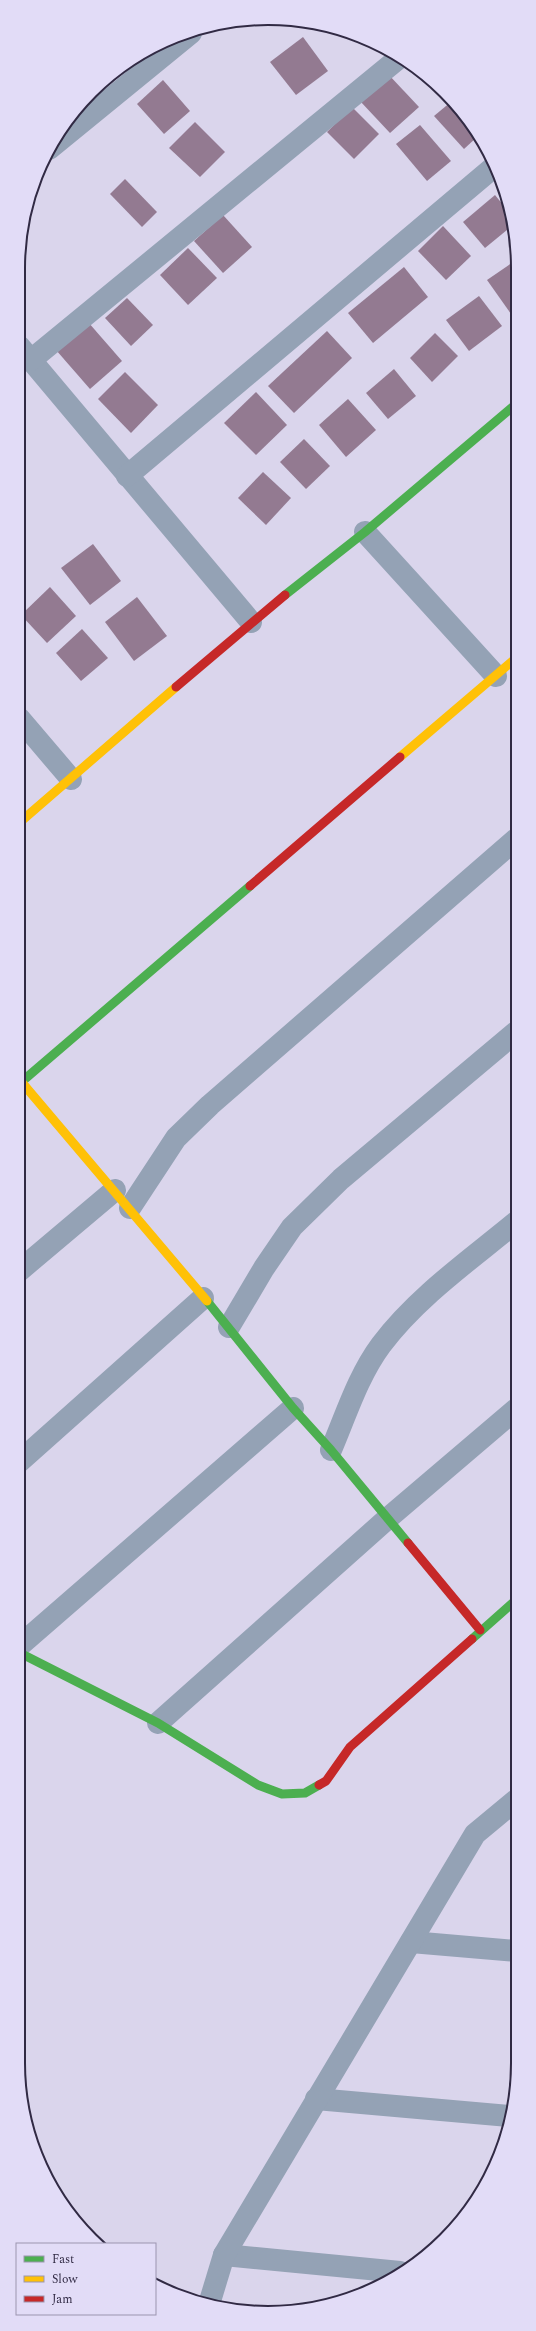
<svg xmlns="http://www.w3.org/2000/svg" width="536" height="2331" font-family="Spectral,serif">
	<rect width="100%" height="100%" fill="#dad5ec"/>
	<!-- building -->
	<g fill="#937a91">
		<path d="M303 37 328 71 296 95 270 62Z"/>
		<path d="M388 74 419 107 390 133 360 101Z"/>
		<path d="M163 80 190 111 164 134 137 104Z"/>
		<path d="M452 101 477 137 464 149 434 116Z"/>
		<path d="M352 107 379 134 354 159 327 132Z"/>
		<path d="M195 122 225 152 200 177 169 148Z"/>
		<path d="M420 125 451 161 427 181 396 144Z"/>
		<path d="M125 179 157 212 142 227 110 194Z"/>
		<path d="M495 195 508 211 513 225 485 248 463 222Z"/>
		<path d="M223 215 252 247 223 273 194 241Z"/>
		<path d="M443 226 471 256 446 280 418 251Z"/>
		<path d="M188 248 217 278 188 305 160 275Z"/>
		<path d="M516 260V311L511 314 487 280Z"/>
		<path d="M404 267 428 297 373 343 348 313Z"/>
		<path d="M479 296 502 326 469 351 446 320Z"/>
		<path d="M127 298 153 325 131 346 105 318Z"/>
		<path d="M88 322 122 361 90 389 56 350Z"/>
		<path d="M327 331 352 358 294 413 268 386Z"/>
		<path d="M435 333 458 356 432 382 410 358Z"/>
		<path d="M394 369 416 396 388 419 366 393Z"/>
		<path d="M125 372 158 405 131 433 98 399Z"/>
		<path d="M256 392 287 425 256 455 224 423Z"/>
		<path d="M348 399 376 430 346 457 319 425Z"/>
		<path d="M304 439 330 466 306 489 280 462Z"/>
		<path d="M263 472 291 498 266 525 238 498Z"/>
		<path d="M93 544 121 581 90 605 61 568Z"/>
		<path d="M50 587 76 616 47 643 21 615Z"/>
		<path d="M137 597 167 636 134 661 105 622Z"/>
		<path d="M82 629 108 658 81 681 56 653Z"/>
	</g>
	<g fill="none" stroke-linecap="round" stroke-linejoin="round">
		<!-- street -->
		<g stroke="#94a2b5" stroke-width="22">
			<path d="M49 149 191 33"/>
			<path d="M20 347 251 622"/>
			<path d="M31 360 399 58"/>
			<path d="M127 476 495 166"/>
			<path d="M365 532 496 676"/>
			<path d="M20 719 71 779"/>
			<path d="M130 1208 176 1138 210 1105 516 839"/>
			<path d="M19 1271 115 1190"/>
			<path d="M229 1327 264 1268 292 1227 341 1179 516 1032"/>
			<path d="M331 1450C346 1415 358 1376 381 1345 417 1297 470 1260 516 1222"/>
			<path d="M19 1462 203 1298"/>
			<path d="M18 1647 293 1408"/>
			<path d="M158 1723 387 1519 516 1409"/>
			<path d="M411 1942 516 1951"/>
			<path d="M316 2099 509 2116"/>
			<path d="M224 2255 400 2272"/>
			<path d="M210 2301 224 2255 475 1834 516 1800"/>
		</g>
		<!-- fast -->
		<g stroke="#4caf50" stroke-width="9">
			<path d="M285 595 365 532 516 404"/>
			<path d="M19 1084 250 886"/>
			<path d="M207 1301 293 1408 331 1450 408 1543"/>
			<path d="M472 1639 516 1600"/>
			<path d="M18 1652 158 1723 258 1785 282 1794 305 1793 319 1785"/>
		</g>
		<!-- slow -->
		<g stroke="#ffc107" stroke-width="9">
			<path d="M400 757 516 658"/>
			<path d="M19 823 176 687"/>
			<path d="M19 1079 207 1301"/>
		</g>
		<!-- jam -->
		<g stroke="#c62828" stroke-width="9">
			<path d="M176 687 285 595"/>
			<path d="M250 886 400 757"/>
			<path d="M408 1543 480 1630"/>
			<path d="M319 1785 326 1781 350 1747 472 1639"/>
		</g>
	</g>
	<!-- crop -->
	<path d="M0 0H536V2331H0ZM268 25H268A243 243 0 0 1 511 268V2063A243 243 0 0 1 268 2306H268A243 243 0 0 1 25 2063V268A243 243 0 0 1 268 25Z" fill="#e2dcf7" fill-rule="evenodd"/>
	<path fill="none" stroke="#312a44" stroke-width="2" d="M268 25H268A243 243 0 0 1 511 268V2063A243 243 0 0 1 268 2306H268A243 243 0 0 1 25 2063V268A243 243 0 0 1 268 25Z"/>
	<!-- legend -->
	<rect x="16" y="2243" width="140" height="72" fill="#e2dcf7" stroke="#9b95af"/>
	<rect x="24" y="2256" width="20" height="6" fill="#4caf50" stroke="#9b95af"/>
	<text x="52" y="2263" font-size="12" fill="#312a44">Fast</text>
	<rect x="24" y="2276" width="20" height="6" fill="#ffc107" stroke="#9b95af"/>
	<text x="52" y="2283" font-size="12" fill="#312a44">Slow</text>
	<rect x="24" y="2296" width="20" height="6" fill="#c62828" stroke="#9b95af"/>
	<text x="52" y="2303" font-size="12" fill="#312a44">Jam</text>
</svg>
